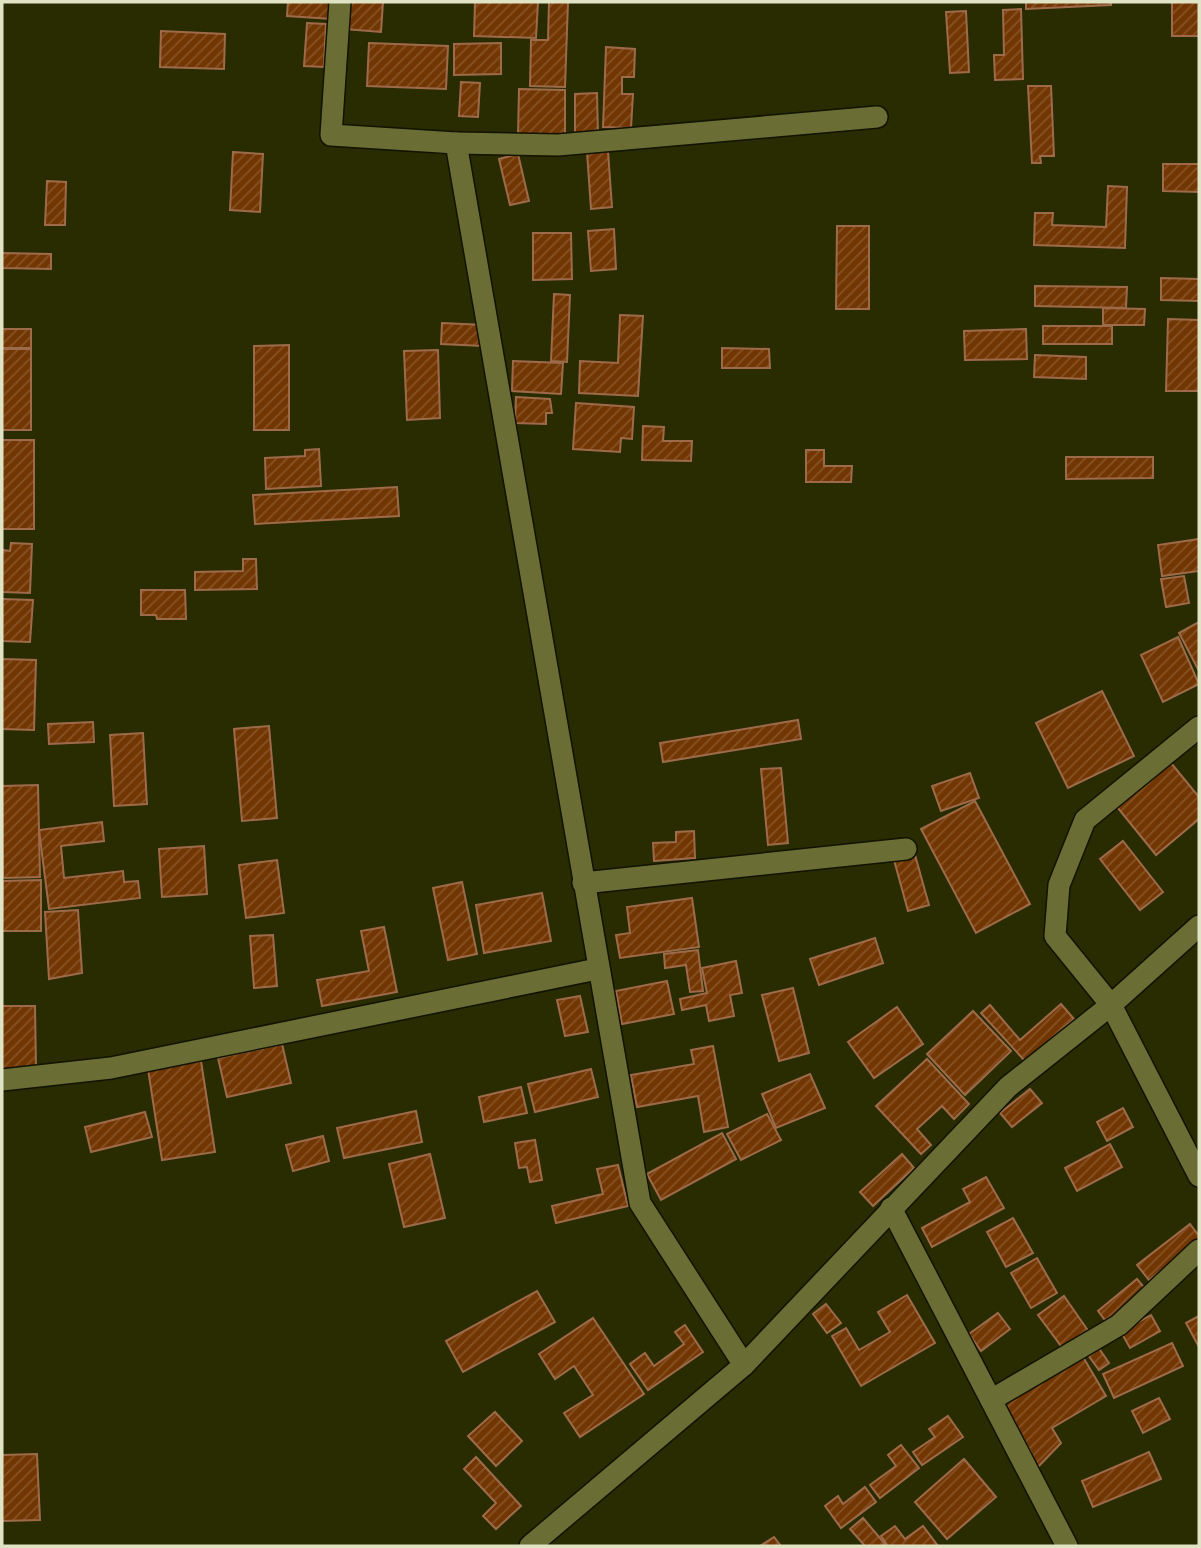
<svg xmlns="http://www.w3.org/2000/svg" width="1201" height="1548" font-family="Figtree,sans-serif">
	<defs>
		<pattern id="building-hatch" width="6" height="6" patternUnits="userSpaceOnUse" patternTransform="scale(1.75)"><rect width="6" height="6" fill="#723603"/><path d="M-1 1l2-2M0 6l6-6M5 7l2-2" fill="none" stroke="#865326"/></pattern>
	</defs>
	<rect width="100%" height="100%" fill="#292b00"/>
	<!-- building -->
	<g fill="url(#building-hatch)" stroke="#9e6b4a" stroke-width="2">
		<path d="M288 2H333L332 19 287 16Z"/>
		<path d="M347 2H383L381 32 345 29Z"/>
		<path d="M475 2H538L536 38 474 36Z"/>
		<path d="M549 2H568L565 87 530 86 531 40H548Z"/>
		<path d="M1026 2H1111V5L1026 9Z"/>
		<rect x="1172" y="2" width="27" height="34"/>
		<path d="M1021 9 1023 79 995 80 994 55H1004L1003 10Z"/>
		<path d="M966 11 969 72 950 73 946 12Z"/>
		<path d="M307 23 326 24 324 67 304 66Z"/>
		<path d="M161 31 225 34 224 69 160 67Z"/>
		<path d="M369 43 448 46 446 89 367 86Z"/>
		<path d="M501 43V74L454 75V44Z"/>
		<path d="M606 47 635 49 634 77H622V94H633L631 128 603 127Z"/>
		<path d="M461 82 480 83 478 117 459 116Z"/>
		<path d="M1028 86H1051L1054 156H1040L1041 163H1032Z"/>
		<path d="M519 89 565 90V137L518 136Z"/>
		<path d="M597 93 598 135H575V94Z"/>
		<path d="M608 151 612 207 591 209 587 152Z"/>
		<path d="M233 152 263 154 260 212 230 210Z"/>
		<path d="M518 154 529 201 510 205 499 159Z"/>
		<path d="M1163 164H1199V192L1163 191Z"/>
		<path d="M47 181 66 182 65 225H45Z"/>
		<path d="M1108 186 1127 187 1125 248 1034 245 1035 213H1053L1052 225 1106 227Z"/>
		<path d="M837 226H869V309H836Z"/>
		<path d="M614 229 616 269 591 271 588 231Z"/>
		<path d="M533 233H571L572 279 533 280Z"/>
		<path d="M2 253 51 254V269L2 268Z"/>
		<path d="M1161 278 1199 279V301L1161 300Z"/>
		<path d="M1035 286 1127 287 1126 308 1035 306Z"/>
		<path d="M554 294 570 295 567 362 551 361Z"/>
		<path d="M1103 308 1145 309 1144 325H1103Z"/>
		<path d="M620 315 643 316 638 396 579 393 580 361 618 363Z"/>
		<path d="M1168 319 1199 320V391H1166Z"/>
		<path d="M442 323 484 325 483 346 441 344Z"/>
		<rect x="1043" y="326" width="69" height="18"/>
		<rect x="2" y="329" width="29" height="19"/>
		<path d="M1026 329 1027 359 965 360 964 331Z"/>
		<path d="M289 345V430H254V346Z"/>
		<path d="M722 348 769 349 770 368H722Z"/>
		<rect x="2" y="349" width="29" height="81"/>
		<path d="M438 350 440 418 407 420 404 351Z"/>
		<path d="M1035 355 1086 357V379L1034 377Z"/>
		<path d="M513 361 563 363 561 394 512 391Z"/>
		<path d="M516 397 550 399 552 413H546V424L515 423Z"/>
		<path d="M576 403 634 407 632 439 621 438 620 452 573 449Z"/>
		<path d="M643 426 664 427 663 441H692L691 461 642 460Z"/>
		<rect x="2" y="440" width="32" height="89"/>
		<path d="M319 449 321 486 266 489 265 458 305 456V450Z"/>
		<path d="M806 450H824V466H852L851 482H806Z"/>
		<path d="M1066 457H1153V478L1066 479Z"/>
		<path d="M397 487 399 516 255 524 253 495Z"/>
		<path d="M1199 539V571L1162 576 1158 545Z"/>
		<path d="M11 543 32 544 30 593 2 592V550L10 551Z"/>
		<path d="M243 559H256L257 589 195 590V572L243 571Z"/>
		<path d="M1184 576 1189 603 1166 607 1161 579Z"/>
		<path d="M141 590H185L186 619H157L156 615H141Z"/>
		<path d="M2 599 33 600 30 642 2 641Z"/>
		<path d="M1199 622V671L1179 633Z"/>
		<path d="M1178 637 1199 684 1163 702 1141 655Z"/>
		<path d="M2 659 36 660 34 730 2 729Z"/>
		<path d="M1102 691 1134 756 1068 788 1036 723Z"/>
		<path d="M798 720 801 739 663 762 660 743Z"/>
		<path d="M93 722 94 742 49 744 48 724Z"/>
		<path d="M269 726 277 818 242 821 234 729Z"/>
		<path d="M143 733 147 804 114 806 110 735Z"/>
		<path d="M1171 763 1199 797V819L1156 855 1117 807Z"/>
		<path d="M781 768 788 843 768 845 761 769Z"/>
		<path d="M970 773 979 798 941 811 932 786Z"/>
		<path d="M38 785 40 877 3 878 2 786Z"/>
		<path d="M975 801 1030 904 976 933 921 829Z"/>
		<path d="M102 822 104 841 61 846 64 878 123 871 124 882 138 881 140 898 49 909 39 830Z"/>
		<path d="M694 831 695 858 654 861 653 843 676 842V832Z"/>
		<path d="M1123 841 1163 892 1140 910 1100 859Z"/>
		<path d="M204 846 207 894 162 897 159 849Z"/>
		<path d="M915 855 929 905 908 911 894 860Z"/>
		<path d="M277 860 284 913 246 918 239 865Z"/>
		<path d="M41 880V931H2L3 881Z"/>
		<path d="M462 882 477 954 448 960 433 888Z"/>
		<path d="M542 893 551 941 484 953 476 905Z"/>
		<path d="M692 898 699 947 620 958 616 935 630 933 627 907Z"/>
		<path d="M78 910 82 973 49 979 45 912Z"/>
		<path d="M384 927 397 992 322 1006 317 980 369 971 361 931Z"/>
		<path d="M273 935 277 986 254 988 250 936Z"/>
		<path d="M875 938 883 963 819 985 810 959Z"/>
		<path d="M698 950 703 991 690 992 686 965 665 968 664 954Z"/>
		<path d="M736 961 742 993 730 995 734 1016 709 1021 706 1005 682 1010 680 999 707 993 702 968Z"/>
		<path d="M667 981 674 1014 622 1024 616 991Z"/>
		<path d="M793 988 809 1053 779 1061 762 995Z"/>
		<path d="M580 996 588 1032 565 1036 557 1000Z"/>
		<path d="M1061 1004 1074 1019 1025 1061 981 1013 990 1005 1020 1040Z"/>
		<path d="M2 1006H35L36 1069H2Z"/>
		<path d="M897 1007 923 1044 874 1078 848 1042Z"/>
		<path d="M973 1011 1011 1051 965 1095 927 1054Z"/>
		<path d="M282 1044 291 1083 227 1097 218 1058Z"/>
		<path d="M713 1046 728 1127 704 1132 698 1096 637 1107 631 1075 694 1064 691 1050Z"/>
		<path d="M927 1059 969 1104 954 1119 942 1106 917 1129 931 1145 921 1154 876 1106Z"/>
		<path d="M201 1061 215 1152 162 1160 148 1069Z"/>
		<path d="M591 1069 598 1097 535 1112 528 1084Z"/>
		<path d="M810 1074 825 1108 776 1128 762 1094Z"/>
		<path d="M521 1087 527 1113 484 1122 479 1097Z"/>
		<path d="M1030 1089 1042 1103 1012 1127 1000 1113Z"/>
		<path d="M1123 1108 1133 1127 1107 1141 1097 1122Z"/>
		<path d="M416 1111 422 1142 344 1158 337 1128Z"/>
		<path d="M145 1112 152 1137 91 1152 85 1127Z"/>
		<path d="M767 1114 781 1140 741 1160 727 1134Z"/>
		<path d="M722 1133 736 1159 661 1200 647 1174Z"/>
		<path d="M323 1136 329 1161 293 1171 286 1145Z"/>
		<path d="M535 1140 542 1180 530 1182 527 1167 519 1168 515 1143Z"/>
		<path d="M1110 1144 1122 1167 1077 1191 1065 1168Z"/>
		<path d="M430 1154 445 1218 404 1227 389 1164Z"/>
		<path d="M902 1154 914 1168 873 1206 860 1192Z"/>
		<path d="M618 1165 628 1206 556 1223 552 1206 603 1194 597 1169Z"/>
		<path d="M986 1177 1004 1208 932 1247 922 1228 970 1202 963 1189Z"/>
		<path d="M1013 1218 1033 1253 1006 1267 987 1232Z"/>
		<path d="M1190 1224 1199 1236V1241L1149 1280 1137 1265Z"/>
		<path d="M1037 1258 1057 1293 1031 1308 1011 1273Z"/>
		<path d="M1137 1279 1148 1292 1108 1324 1098 1311Z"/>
		<path d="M537 1291 555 1322 463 1372 446 1341Z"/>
		<path d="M907 1295 935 1343 861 1386 832 1336 846 1328 859 1350 890 1332 878 1312Z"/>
		<path d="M1064 1296 1089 1332 1064 1350 1038 1315Z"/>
		<path d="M826 1304 841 1323 827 1333 813 1314Z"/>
		<path d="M998 1313 1010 1329 981 1351 969 1334Z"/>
		<path d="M1151 1315 1160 1331 1130 1348 1121 1332Z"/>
		<path d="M1199 1316V1347L1186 1323Z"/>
		<path d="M593 1318 644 1394 580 1437 564 1413 593 1395 574 1366 555 1379 539 1354Z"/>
		<path d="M685 1325 703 1352 648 1390 630 1364 645 1353 654 1366 684 1344 675 1332Z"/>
		<path d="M1172 1343 1183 1366 1114 1398 1103 1374Z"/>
		<path d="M1098 1347 1109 1363 1099 1370 1088 1355Z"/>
		<path d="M1083 1357 1106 1396 1052 1428 1061 1443 1034 1471 1025 1455 1031 1452 1003 1405Z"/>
		<path d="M1159 1398 1170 1419 1143 1433 1132 1411Z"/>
		<path d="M495 1412 522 1441 496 1466 468 1436Z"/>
		<path d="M948 1416 963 1437 922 1465 913 1452 935 1437 929 1429Z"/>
		<path d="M901 1445 919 1468 880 1498 870 1485 896 1466 888 1455Z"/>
		<path d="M1149 1452 1161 1479 1093 1507 1082 1481Z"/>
		<path d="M37 1454 40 1520 2 1521V1455Z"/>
		<path d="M476 1457 521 1506 496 1529 483 1516 496 1503 464 1469Z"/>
		<path d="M964 1459 996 1497 947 1539 915 1502Z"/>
		<path d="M865 1487 876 1502 841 1528 825 1506 838 1496 843 1504Z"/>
		<path d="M863 1518 885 1544 882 1546H865L850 1529Z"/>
		<path d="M895 1526 905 1539 923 1526 938 1546H888L881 1536Z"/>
		<path d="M774 1537 781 1546H760Z"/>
	</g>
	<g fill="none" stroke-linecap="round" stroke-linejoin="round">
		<defs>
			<g id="minor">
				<path d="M340 2 331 135 456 143 640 1203 744 1365"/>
				<path d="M456 143 558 145 877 117"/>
				<path d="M1199 727 1085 820 1059 885 1055 936 1111 1005 1199 1176"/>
				<path d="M583 883 906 849"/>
				<path d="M2 1080 111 1068 597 969"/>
				<path d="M891 1208 1067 1546"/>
				<path d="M991 1400 1119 1325 1199 1250"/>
				<path d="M530 1546 744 1365 1008 1087 1111 1005 1199 926"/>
			</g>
		</defs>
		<!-- minor casing -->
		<use href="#minor" stroke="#121300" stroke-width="24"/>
		<!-- minor -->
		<use href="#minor" stroke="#6a6e34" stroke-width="21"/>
	</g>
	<!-- border -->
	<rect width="1201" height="1548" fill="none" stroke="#e0e4c5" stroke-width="7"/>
</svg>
